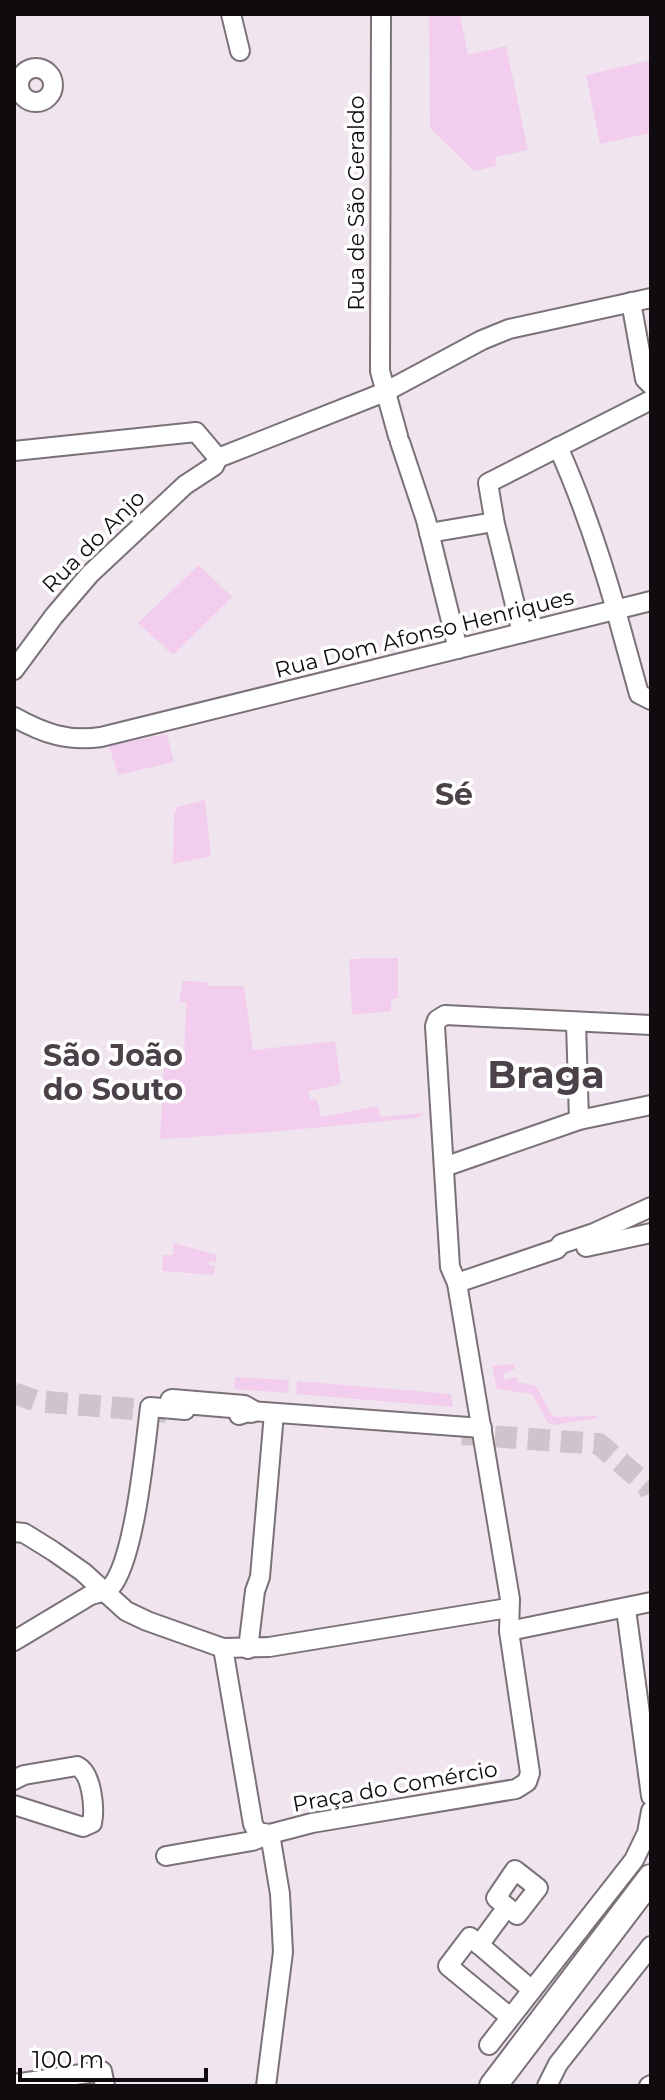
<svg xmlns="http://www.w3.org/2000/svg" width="665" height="2100" font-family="Montserrat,sans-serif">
	<rect width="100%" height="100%" fill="#f0e5ee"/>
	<!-- green -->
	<g fill="#f2cded">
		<path d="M429 14H460L468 55 506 46 528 150 495 157 496 166 474 171 430 128Z"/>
		<path d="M651 60V133L600 144 586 75Z"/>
		<path d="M199 565 232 597 173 655 138 623Z"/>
		<path d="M167 734 174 762 118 775 109 746Z"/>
		<path d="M205 800 211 856 173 864 174 813 178 807Z"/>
		<path d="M398 958V998L391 999V1011L352 1015 349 959Z"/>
		<path d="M183 981 207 982V986H244L253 1050 335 1041 341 1084 309 1091 310 1100 317 1099 321 1117 378 1106 380 1117 424 1113 418 1118 270 1132 160 1139 164 1063 184 1060 186 1002H179Z"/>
		<path d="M174 1243 217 1255 216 1262 209 1261V1265L215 1266 214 1275 162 1271 163 1255H173Z"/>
		<path d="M514 1364 515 1369 503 1374 504 1380 517 1377 518 1382 536 1386 551 1414 556 1417 596 1416 597 1418 554 1425 548 1423 532 1394 497 1389 492 1366Z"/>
		<path d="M235 1377 289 1380 288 1393 234 1389Z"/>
		<path d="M297 1381 451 1394 453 1407 296 1394Z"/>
	</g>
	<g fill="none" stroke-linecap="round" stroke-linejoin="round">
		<!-- major-tunnel -->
		<g stroke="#cec4cc" stroke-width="22" stroke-dasharray="22 11" stroke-linecap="butt">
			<path d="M14 1393 36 1401 169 1412"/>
			<path d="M462 1434 599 1444 649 1487 651 1494"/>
		</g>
		<defs>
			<g id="minor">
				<path d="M231 14 240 51"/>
				<path d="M381 14 380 371 398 436"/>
				<circle cx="36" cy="85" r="17"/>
				<path d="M631 302 645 379 651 385"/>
				<path d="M400 442 426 520 458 649"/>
				<path d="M558 447C582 500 600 554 616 610"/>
				<path d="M14 451 196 432 218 458"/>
				<path d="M218 458 385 392 482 340 509 329 651 298"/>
				<path d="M429 533 494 522"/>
				<path d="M618 618 639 694 651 700"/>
				<path d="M522 633 495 524 488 483 651 400"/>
				<path d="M14 670 54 616 90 574 185 485 214 466 218 458"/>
				<path d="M14 717C43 733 67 742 101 737L651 601"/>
				<path d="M576 1023 579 1120"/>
				<path d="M444 1167 579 1120 651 1105"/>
				<path d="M586 1247 651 1233"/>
				<path d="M457 1283 557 1249 561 1244 594 1233 651 1207"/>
				<path d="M239 1415 251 1411 482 1428"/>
				<path d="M14 1532 24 1533 53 1551 83 1572 126 1611 147 1621 223 1648 269 1647 508 1608"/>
				<path d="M626 1609 651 1796"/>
				<path d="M509 1631 651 1602"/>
				<path d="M14 1641C39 1626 64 1611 89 1596 96 1592 105 1594 111 1587 135 1559 145 1447 150 1407L185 1410"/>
				<path d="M223 1648 253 1824 257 1832 270 1834 312 1823 516 1789 527 1782 530 1773 509 1631 510 1599 457 1283 450 1267 435 1026 437 1020 445 1015 651 1025"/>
				<path d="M248 1649 255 1591 260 1577 274 1413"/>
				<path d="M14 1780 24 1775 77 1766C92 1773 95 1808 92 1823L83 1827 14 1805"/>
				<path d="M166 1856 252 1841 270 1834"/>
				<path d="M515 1870 538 1888 517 1915 496 1898Z"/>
				<path d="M479 1945 507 1907"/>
				<path d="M510 2017 448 1966 470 1937 532 1990"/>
				<path d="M489 2045 634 1860 647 1833 651 1811"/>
				<path d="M14 2084 102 2071 105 2086"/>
				<path d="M266 2086 283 1952 280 1894 270 1834"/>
				<path d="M547 2086 558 2064 651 1946"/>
				<path d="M649 2086 651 2085"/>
			</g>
			<path id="major" d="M172 1401 244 1407 251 1411"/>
			<path id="highway" d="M493 2086 651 1878"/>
		</defs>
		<!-- minor casing -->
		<use href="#minor" stroke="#7a7179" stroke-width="22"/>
		<!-- major casing -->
		<use href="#major" stroke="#7a7179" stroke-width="26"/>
		<!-- highway casing -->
		<use href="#highway" stroke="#7a7179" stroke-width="30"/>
		<!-- minor -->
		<use href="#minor" stroke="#fff" stroke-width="18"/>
		<!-- major -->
		<use href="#major" stroke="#fff" stroke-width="22"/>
		<!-- highway -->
		<use href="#highway" stroke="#fff" stroke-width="26"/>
	</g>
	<g text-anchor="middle" stroke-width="7" stroke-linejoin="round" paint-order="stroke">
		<!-- street labels -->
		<g font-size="22" fill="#0f0b0e" stroke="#fff">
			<text transform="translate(356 203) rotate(-90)" y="8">Rua de São Geraldo</text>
			<text transform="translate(93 541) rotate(-45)" y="8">Rua do Anjo</text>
			<text transform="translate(424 633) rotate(-14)" y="8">Rua Dom Afonso Henriques</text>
			<text transform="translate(395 1786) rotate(-10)" y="8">Praça do Comércio</text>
		</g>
		<!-- district labels -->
		<g font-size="30" font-weight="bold" fill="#4a4149" stroke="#fff">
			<text x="454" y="805">Sé</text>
			<text x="113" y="1066">São João<tspan x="113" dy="34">do Souto</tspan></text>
		</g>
		<!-- town labels -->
		<g font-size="38" font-weight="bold" fill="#4a4149" stroke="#fff">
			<text x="546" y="1088">Braga</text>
		</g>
	</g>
	<!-- border -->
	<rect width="665" height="2100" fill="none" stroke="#0f0b0e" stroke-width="32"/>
	<!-- scale -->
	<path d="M20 2068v12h186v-12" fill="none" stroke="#0f0b0e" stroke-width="4"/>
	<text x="32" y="2068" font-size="24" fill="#0f0b0e" stroke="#ffffff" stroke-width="6" paint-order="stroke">100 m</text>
</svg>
